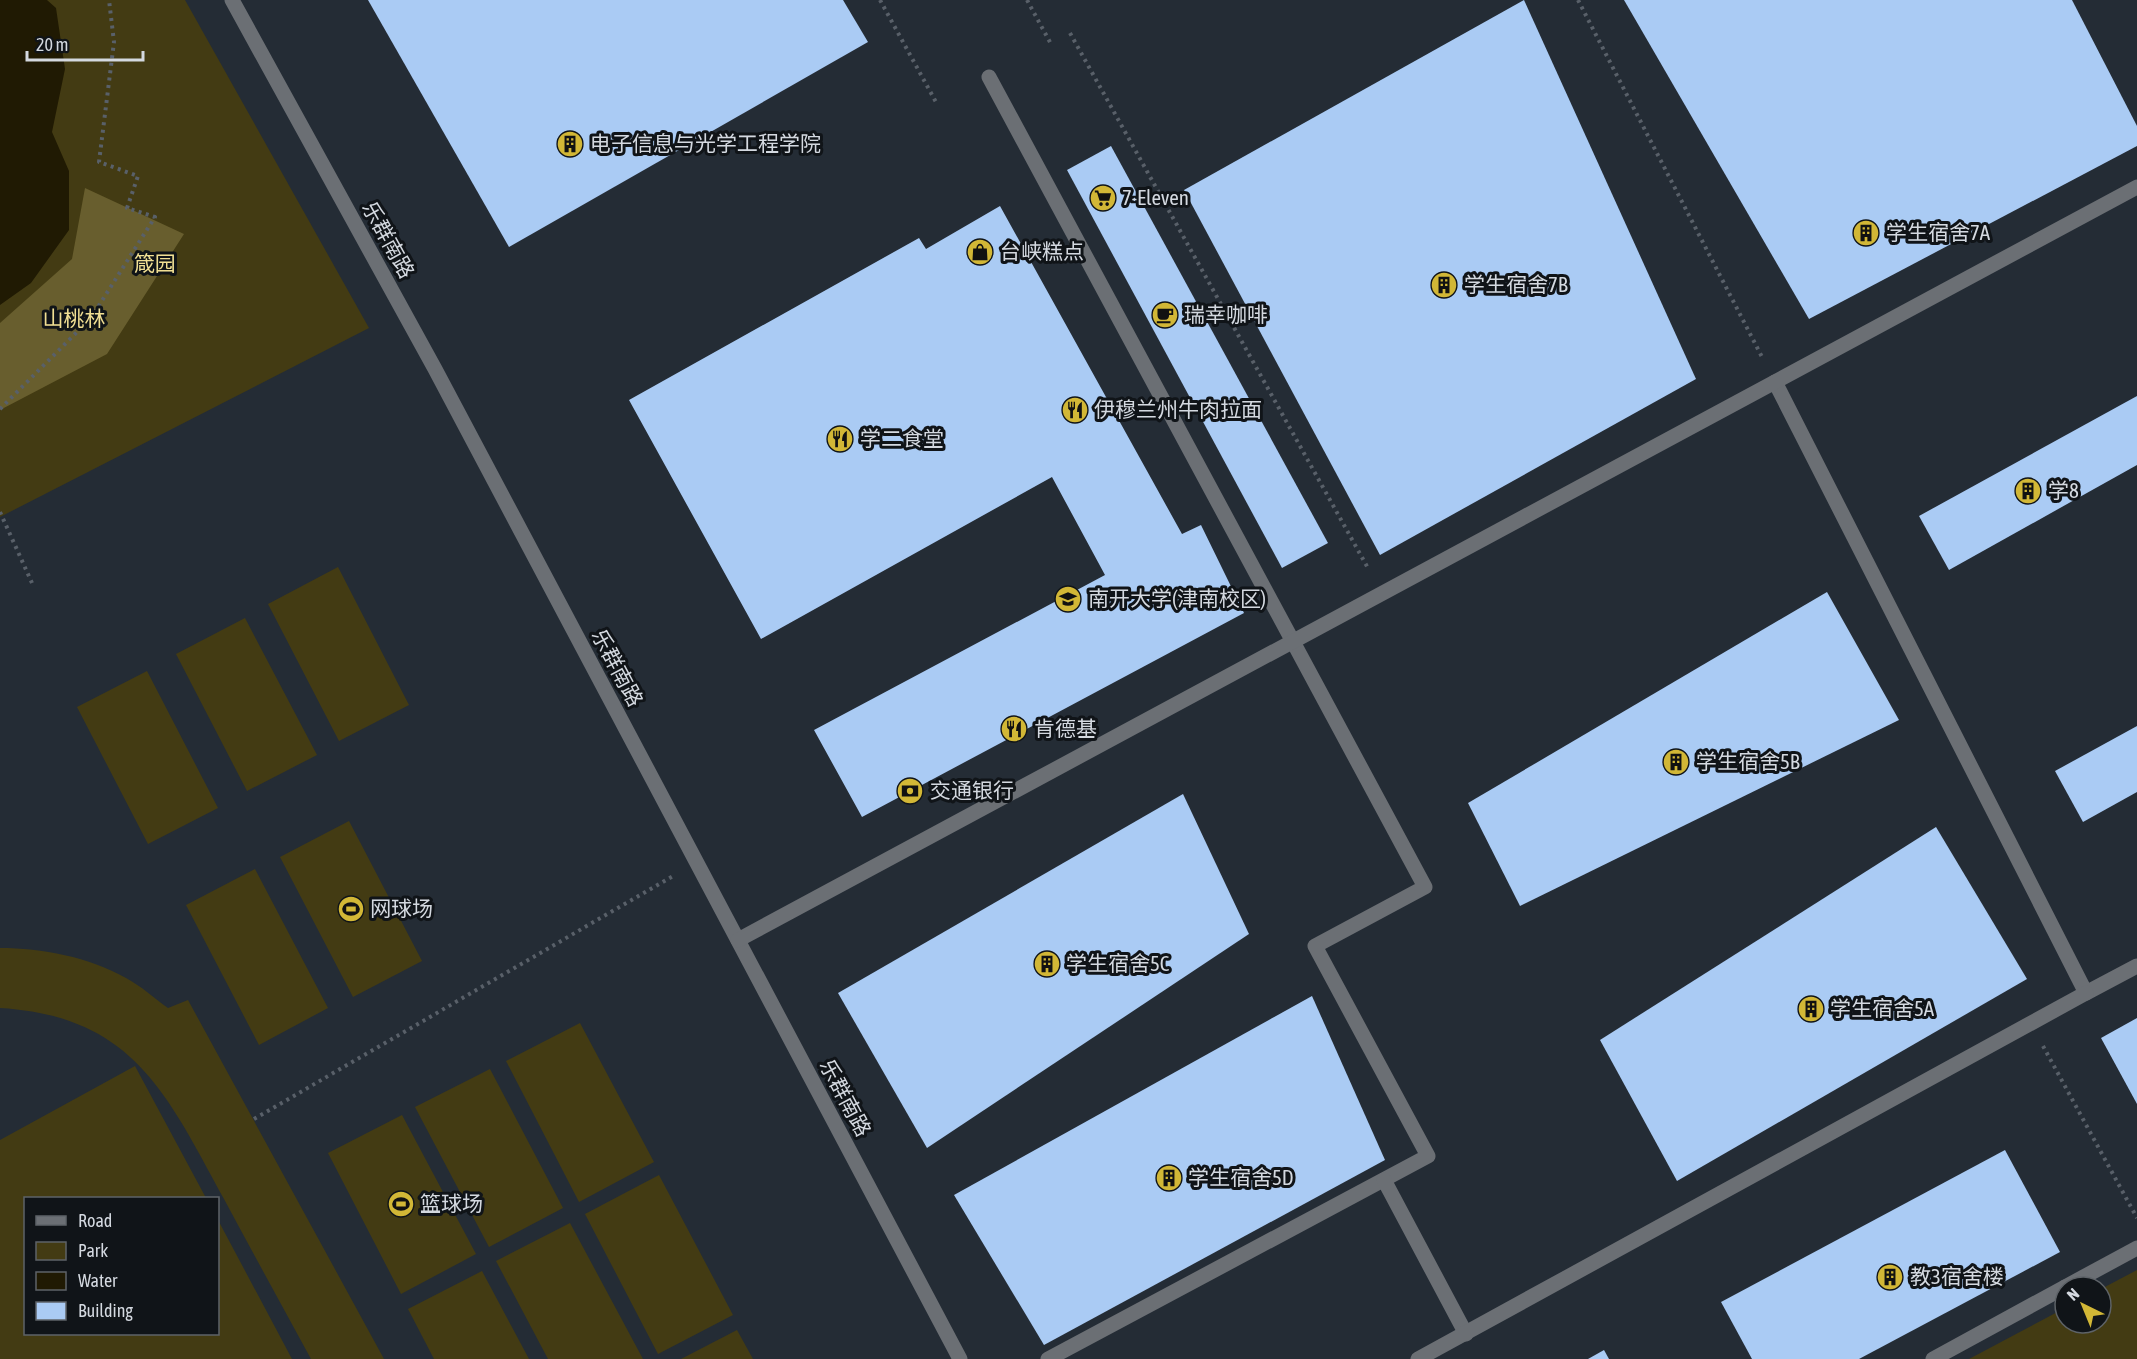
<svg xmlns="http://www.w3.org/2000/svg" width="2137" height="1359" font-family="'Asap Condensed','Noto Sans SC',sans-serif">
	<rect width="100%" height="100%" fill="#242c35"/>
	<!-- green -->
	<g fill="#433b13">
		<path d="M0 0H185L369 328 0 517Z"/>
		<path d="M338 567 409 705 339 741 268 604Z"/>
		<path d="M245 618 317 755 247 791 176 654Z"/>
		<path d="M147 671 218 808 148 844 77 707Z"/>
		<path d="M349 821 422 961 353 997 280 857Z"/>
		<path d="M255 869 328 1008 259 1045 186 905Z"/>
		<path d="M0 948C42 948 89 957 126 978 141 986 154 998 168 1008L188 1000 384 1359H311C282 1306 253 1253 224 1199 167 1095 134 1016 0 1008Z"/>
		<path d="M580 1023 654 1162 579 1202 506 1061Z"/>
		<path d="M135 1066 206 1198H26V1334H218V1220L292 1359H0V1140Z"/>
		<path d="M490 1069 563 1208 489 1247 415 1107Z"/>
		<path d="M402 1115 476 1254 401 1294 328 1153Z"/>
		<path d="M659 1175 733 1315 658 1354 585 1214Z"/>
		<path d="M570 1223 643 1359H548L496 1261Z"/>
		<path d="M2137 1270V1359H1969L2065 1308V1323H2101V1289Z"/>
		<path d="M482 1271 529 1359H434L408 1309Z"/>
		<path d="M737 1330 753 1359H681Z"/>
	</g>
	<!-- forest -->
	<path fill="#685e2e" d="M85 188 184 234 107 354 0 410V323L72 259Z"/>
	<!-- water -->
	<path fill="#201a03" d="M0 0H47L56 8 65 69 52 132 69 171V230L31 283 0 305Z"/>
	<!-- building -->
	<g fill="#aacbf4">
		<path d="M368 0H843L868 42 509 247Z"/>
		<path d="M1524 0 1696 379 1380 555 1184 190Z"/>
		<path d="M1624 0H2072L2137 126V146L1809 319Z"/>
		<path d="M1111 146 1328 543 1282 568 1067 170Z"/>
		<path d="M1000 206 1182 534 1201 525 1244 613 862 817 814 730 1105 575 1052 477 761 639 629 400 919 238 926 249Z"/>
		<path d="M2137 396V465L1949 570 1919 516Z"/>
		<path d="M1827 592 1899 720 1520 906 1468 803Z"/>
		<path d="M2137 726V792L2083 822 2055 771Z"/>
		<path d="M1183 794 1249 934 927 1148 838 993Z"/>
		<path d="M1936 827 2027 979 1677 1181 1600 1040Z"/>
		<path d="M1312 996 1385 1160 1044 1345 954 1195Z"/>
		<path d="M2137 1018V1104L2101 1038Z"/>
		<path d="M2005 1150 2060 1252 1859 1359H1752L1721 1302Z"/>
		<path d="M1604 1350 1609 1359H1588Z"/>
	</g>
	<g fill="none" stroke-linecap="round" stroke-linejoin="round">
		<!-- path -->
		<g stroke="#596069" stroke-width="4" stroke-dasharray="3 4.5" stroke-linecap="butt">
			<path d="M880 0 937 104"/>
			<path d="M1027 0 1051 44"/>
			<path d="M1578 0 1762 357"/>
			<path d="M1070 33 1369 570"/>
			<path d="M0 409 91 318 155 217 127 208 138 176 99 162 114 42 109 0"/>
			<path d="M0 512 32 583"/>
			<path d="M2043 1046 2137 1218"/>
			<path d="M254 1119 673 876"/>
		</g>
		<!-- minor -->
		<g stroke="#6b6f74" stroke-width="15">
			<path d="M232 0 435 369 960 1359"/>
			<path d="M989 77 1425 887 1315 946 1428 1156 1048 1359"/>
			<path d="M1775 382 2086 993 2137 966"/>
			<path d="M738 940 2137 187"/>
			<path d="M1384 1180 1466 1334"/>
			<path d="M2065 1287 2137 1248"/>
			<path d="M1418 1359 2086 993"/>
			<path d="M1933 1359 2065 1287"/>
		</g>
	</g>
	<!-- icons -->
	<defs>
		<symbol id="building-disc" viewBox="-11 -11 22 22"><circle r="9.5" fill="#d2b736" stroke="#101418"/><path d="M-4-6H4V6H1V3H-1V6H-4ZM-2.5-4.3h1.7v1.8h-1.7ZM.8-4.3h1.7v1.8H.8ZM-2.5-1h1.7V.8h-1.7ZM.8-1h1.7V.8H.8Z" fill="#111"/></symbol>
		<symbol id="supermarket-disc" viewBox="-11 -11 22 22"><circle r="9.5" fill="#d2b736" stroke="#101418"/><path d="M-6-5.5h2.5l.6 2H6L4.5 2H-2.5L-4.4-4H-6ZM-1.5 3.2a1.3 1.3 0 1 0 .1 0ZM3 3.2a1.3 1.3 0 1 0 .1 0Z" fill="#111"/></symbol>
		<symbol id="shop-disc" viewBox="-11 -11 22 22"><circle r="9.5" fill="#d2b736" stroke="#101418"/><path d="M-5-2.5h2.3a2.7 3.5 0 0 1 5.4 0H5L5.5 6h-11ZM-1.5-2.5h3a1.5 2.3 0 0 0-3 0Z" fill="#111"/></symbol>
		<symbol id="cafe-disc" viewBox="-11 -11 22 22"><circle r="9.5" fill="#d2b736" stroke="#101418"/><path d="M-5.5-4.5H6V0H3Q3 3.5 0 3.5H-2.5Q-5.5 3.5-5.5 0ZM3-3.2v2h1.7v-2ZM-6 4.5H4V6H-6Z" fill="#111"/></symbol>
		<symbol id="restaurant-disc" viewBox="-11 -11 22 22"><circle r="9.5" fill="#d2b736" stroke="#101418"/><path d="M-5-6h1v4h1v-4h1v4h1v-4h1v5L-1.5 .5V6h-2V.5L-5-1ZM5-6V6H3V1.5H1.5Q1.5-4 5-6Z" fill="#111"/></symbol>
		<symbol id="university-disc" viewBox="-11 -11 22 22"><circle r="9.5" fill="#d2b736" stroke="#101418"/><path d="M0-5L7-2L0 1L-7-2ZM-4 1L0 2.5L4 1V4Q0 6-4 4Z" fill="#111"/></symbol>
		<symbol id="bank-disc" viewBox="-11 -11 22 22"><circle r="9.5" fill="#d2b736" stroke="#101418"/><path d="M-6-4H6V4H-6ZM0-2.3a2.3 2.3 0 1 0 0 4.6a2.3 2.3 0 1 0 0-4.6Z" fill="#111"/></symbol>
		<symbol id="stadium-disc" viewBox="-11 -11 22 22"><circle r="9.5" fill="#d2b736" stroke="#101418"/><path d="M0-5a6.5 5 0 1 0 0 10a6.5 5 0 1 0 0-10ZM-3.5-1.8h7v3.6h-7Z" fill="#111"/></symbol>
	</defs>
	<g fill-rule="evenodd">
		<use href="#building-disc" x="555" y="129" width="30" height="30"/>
		<use href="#supermarket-disc" x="1088" y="183" width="30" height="30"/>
		<use href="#building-disc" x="1851" y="218" width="30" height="30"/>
		<use href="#shop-disc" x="965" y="237" width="30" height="30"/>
		<use href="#building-disc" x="1429" y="270" width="30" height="30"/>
		<use href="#cafe-disc" x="1150" y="300" width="30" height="30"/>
		<use href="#restaurant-disc" x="1060" y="395" width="30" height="30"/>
		<use href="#restaurant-disc" x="825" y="424" width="30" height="30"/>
		<use href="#building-disc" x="2013" y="476" width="30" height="30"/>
		<use href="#university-disc" x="1053" y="584" width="30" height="30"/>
		<use href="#restaurant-disc" x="999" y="714" width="30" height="30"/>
		<use href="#building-disc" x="1661" y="747" width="30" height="30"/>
		<use href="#bank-disc" x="895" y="776" width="30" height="30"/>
		<use href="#stadium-disc" x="336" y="894" width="30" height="30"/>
		<use href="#building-disc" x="1032" y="949" width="30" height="30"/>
		<use href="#building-disc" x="1796" y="994" width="30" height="30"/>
		<use href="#building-disc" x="1154" y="1163" width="30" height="30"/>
		<use href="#stadium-disc" x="386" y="1189" width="30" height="30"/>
		<use href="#building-disc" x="1875" y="1262" width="30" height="30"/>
	</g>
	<g text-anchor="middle" stroke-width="6" stroke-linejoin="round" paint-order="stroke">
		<!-- poi labels -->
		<g font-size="21" fill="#d4d9e0" stroke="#101418" text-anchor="start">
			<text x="590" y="151">电子信息与光学工程学院</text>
			<text x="1122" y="205">7-Eleven</text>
			<text x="1886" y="240">学生宿舍7A</text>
			<text x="1000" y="259">台峡糕点</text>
			<text x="1464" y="292">学生宿舍7B</text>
			<text x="1184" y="322">瑞幸咖啡</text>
			<text x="1094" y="417">伊穆兰州牛肉拉面</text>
			<text x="860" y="446">学二食堂</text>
			<text x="2048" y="498">学8</text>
			<text x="1088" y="606">南开大学(津南校区)</text>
			<text x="1034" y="736">肯德基</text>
			<text x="1696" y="769">学生宿舍5B</text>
			<text x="930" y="798">交通银行</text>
			<text x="370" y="916">网球场</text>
			<text x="1066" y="971">学生宿舍5C</text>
			<text x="1830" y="1016">学生宿舍5A</text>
			<text x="1188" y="1185">学生宿舍5D</text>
			<text x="420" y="1211">篮球场</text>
			<text x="1910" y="1284">教3宿舍楼</text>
		</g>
		<!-- street labels -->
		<g font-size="21" fill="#d4d9e0" stroke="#101418">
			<text transform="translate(388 240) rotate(61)" y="7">乐群南路</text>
			<text transform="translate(617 668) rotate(62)" y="7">乐群南路</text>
			<text transform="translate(845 1098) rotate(62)" y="7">乐群南路</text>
		</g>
		<!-- park labels -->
		<g font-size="21" fill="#f1df93" stroke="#101418">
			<text x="155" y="271">箴园</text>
			<text x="74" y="326">山桃林</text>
		</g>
	</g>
	<!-- legend -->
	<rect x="24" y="1197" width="195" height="138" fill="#101418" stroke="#5e6368" stroke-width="1.5"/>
	<rect x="36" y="1216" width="30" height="9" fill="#6b6f74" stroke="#5e6368" stroke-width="1.5"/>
	<text x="78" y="1227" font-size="18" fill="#d4d9e0">Road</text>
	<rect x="36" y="1242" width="30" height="18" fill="#433b13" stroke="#5e6368" stroke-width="1.5"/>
	<text x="78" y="1257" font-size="18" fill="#d4d9e0">Park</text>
	<rect x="36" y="1272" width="30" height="18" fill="#201a03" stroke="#5e6368" stroke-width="1.5"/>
	<text x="78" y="1287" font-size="18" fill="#d4d9e0">Water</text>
	<rect x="36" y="1302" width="30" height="18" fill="#aacbf4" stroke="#5e6368" stroke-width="1.5"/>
	<text x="78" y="1317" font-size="18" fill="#d4d9e0">Building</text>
	<!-- north arrow -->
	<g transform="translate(2083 1305) rotate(317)"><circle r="28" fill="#101418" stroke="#5e6368" stroke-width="1.5"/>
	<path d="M0-4.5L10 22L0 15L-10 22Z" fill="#d2b736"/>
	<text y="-9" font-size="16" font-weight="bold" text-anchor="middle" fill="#d4d9e0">N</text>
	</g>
	<!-- scale -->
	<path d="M27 51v9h116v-9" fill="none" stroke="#d4d9e0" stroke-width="3"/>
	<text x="36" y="51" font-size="18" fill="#d4d9e0" stroke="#101418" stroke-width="4.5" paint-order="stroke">20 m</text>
</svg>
